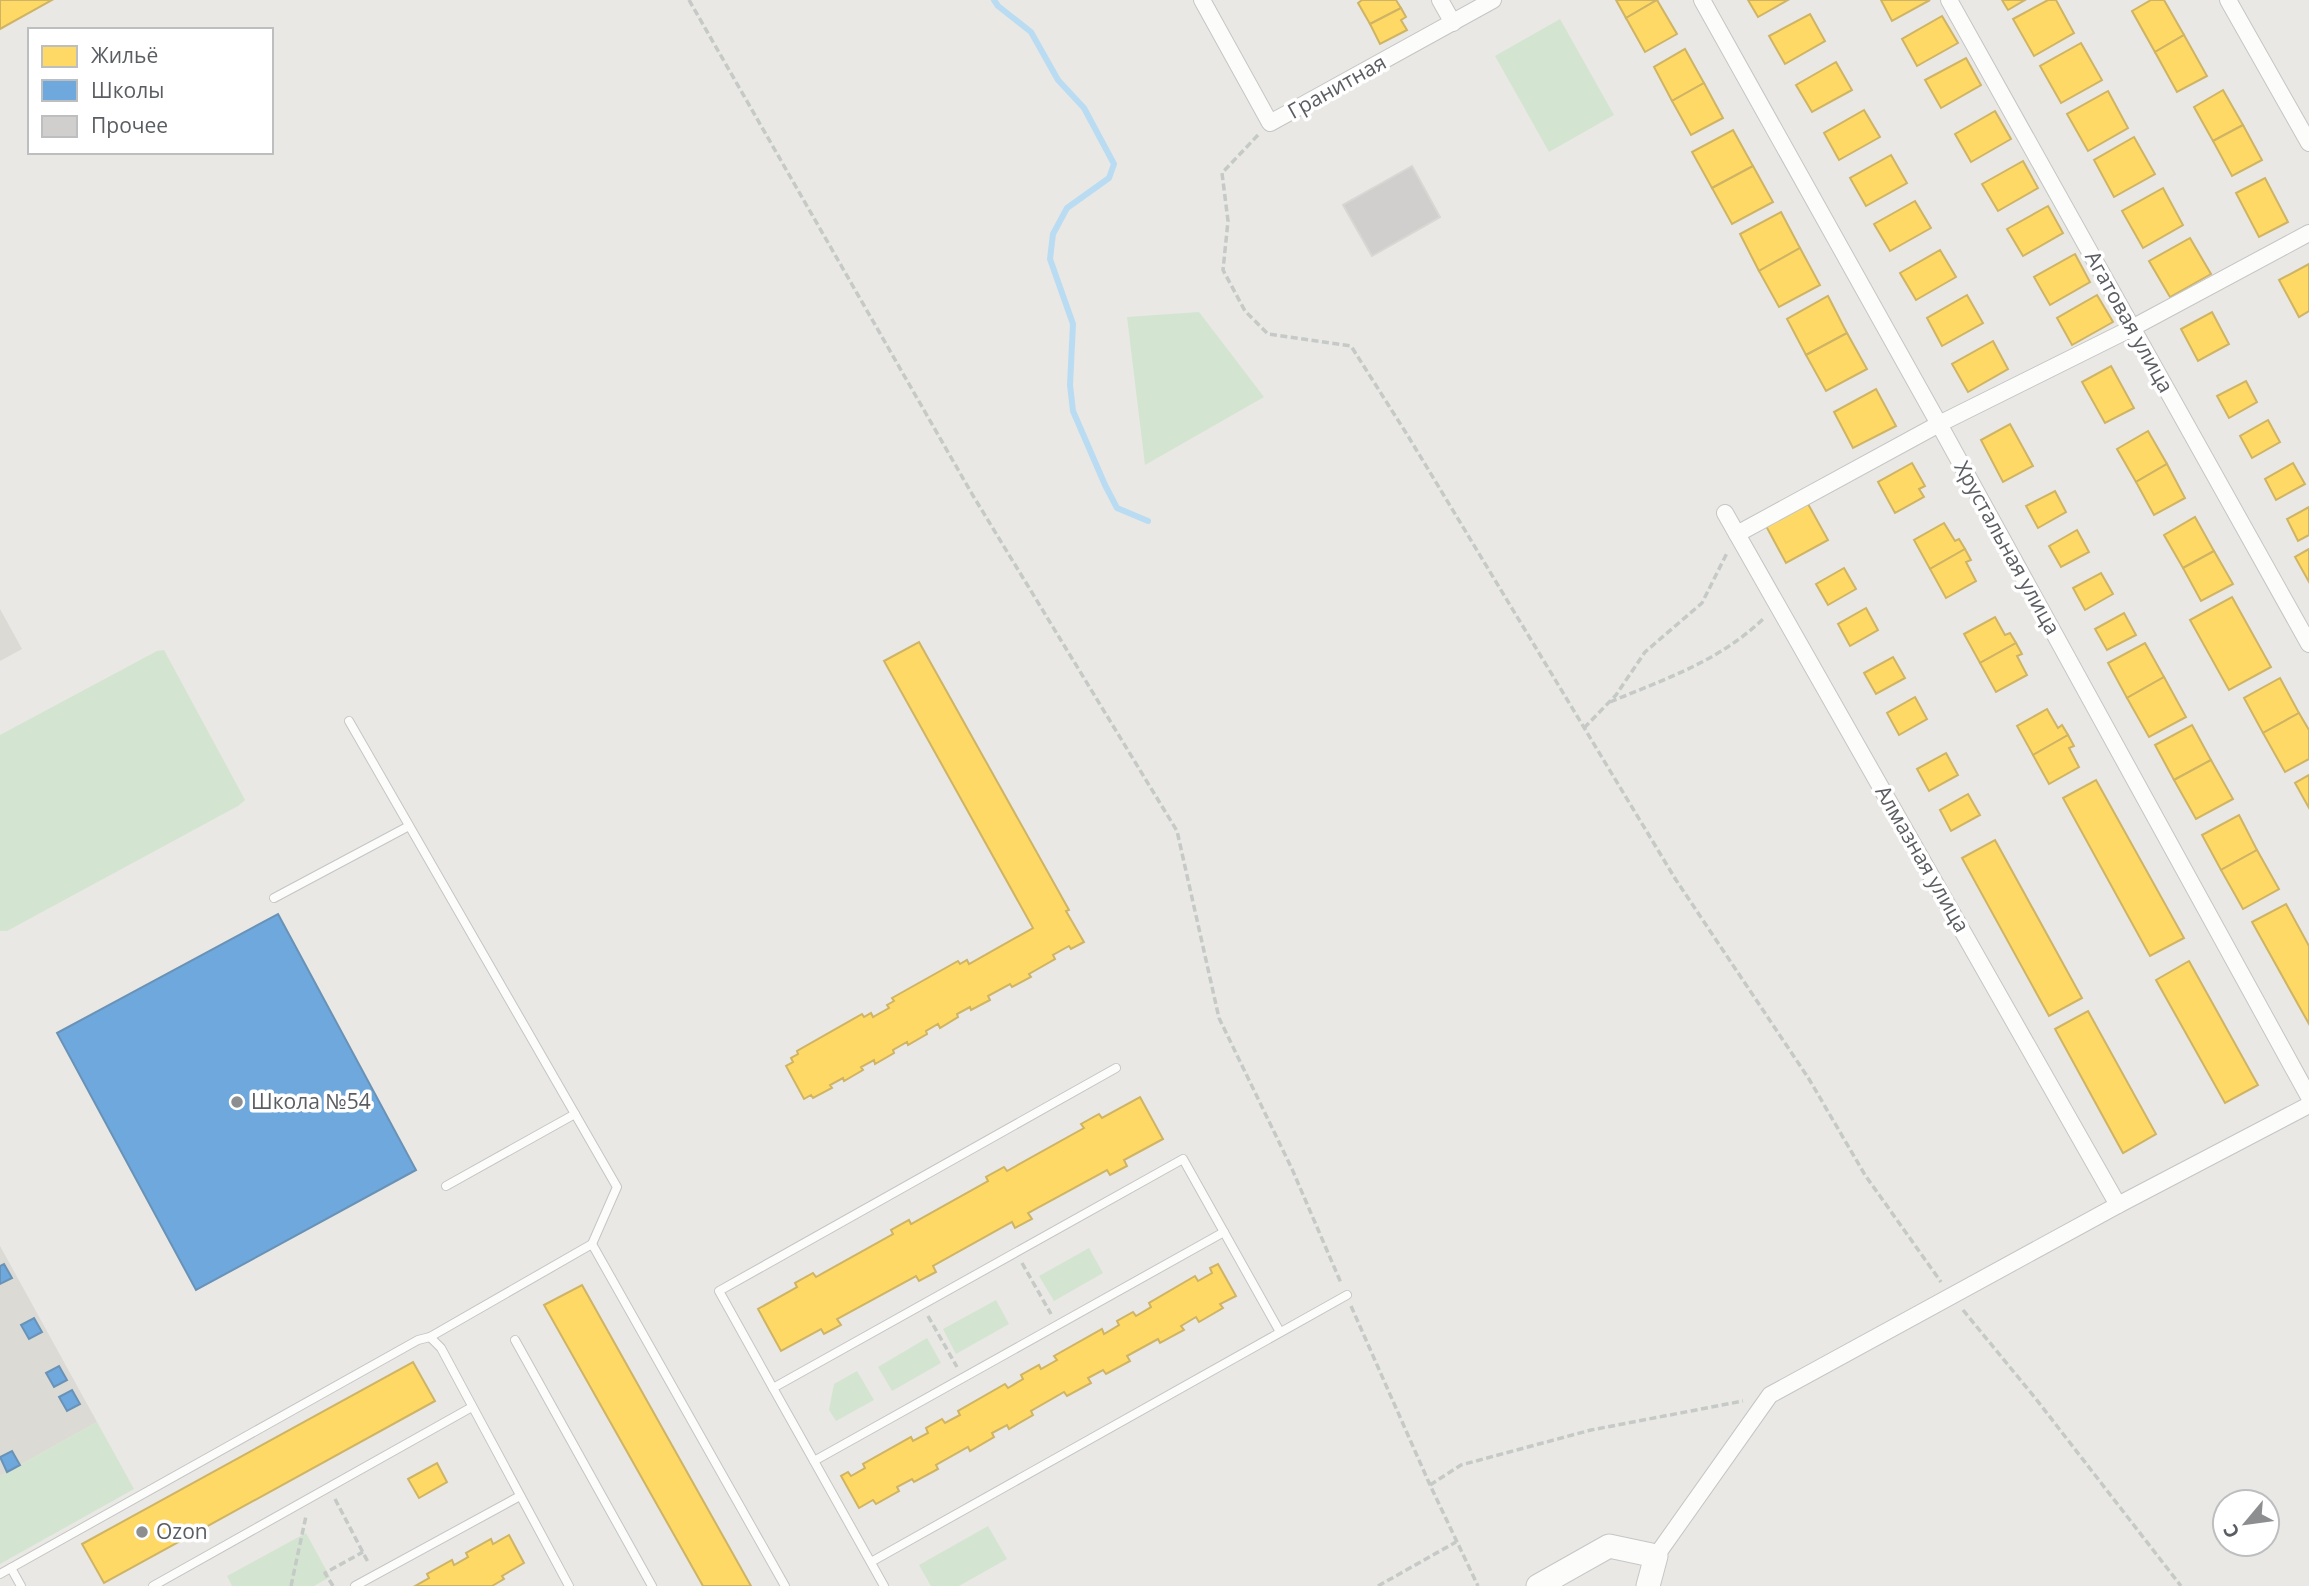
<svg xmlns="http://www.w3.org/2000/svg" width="2309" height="1586" font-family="'Open Sans',sans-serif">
	<rect width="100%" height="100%" fill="#e9e8e4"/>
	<!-- education -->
	<g fill="#dcdad4">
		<path d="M0 609 22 649 0 661Z"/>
		<path d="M0 1246 97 1422 0 1476Z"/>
	</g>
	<!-- green -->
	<g fill="#d3e5d0">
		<path d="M1560 19 1614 115 1549 152 1495 56Z"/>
		<path d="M1199 312 1264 397 1145 465 1127 317Z"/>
		<path d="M164 650 245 800 238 806 7 931H0V735L157 651Z"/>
		<path d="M1089 1248 1103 1273 1054 1301 1039 1276Z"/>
		<path d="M996 1300 1009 1324 956 1354 943 1329Z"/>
		<path d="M927 1338 941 1363 892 1391 878 1367Z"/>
		<path d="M857 1371 874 1400 836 1421 829 1410 834 1384Z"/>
		<path d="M97 1422 134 1489 0 1564V1476Z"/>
		<path d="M988 1526 1007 1559 959 1586H931L919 1565Z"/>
		<path d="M306 1533 330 1577 314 1586H232L227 1576Z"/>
	</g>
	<!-- homes -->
	<g fill="#ffd966" stroke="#ceb464" stroke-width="2">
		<path d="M0 0H52L0 29Z"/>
		<path d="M1362 0H1396L1401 8 1370 24 1358 3Z"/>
		<path d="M1616 0H1657L1626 18Z"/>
		<path d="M1657 0 1677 34 1645 52 1626 18Z"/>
		<path d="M1748 0H1788L1758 17Z"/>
		<path d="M1881 0H1930L1892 21Z"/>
		<path d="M2002 0H2025L2008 10Z"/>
		<path d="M2048 0H2056L2074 33 2034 56 2013 19Z"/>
		<path d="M2151 0H2164L2184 35 2155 52 2132 11Z"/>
		<path d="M1401 8 1406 17 1401 20 1407 30 1380 44 1370 24Z"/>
		<path d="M1810 14 1825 41 1785 64 1769 36Z"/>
		<path d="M1942 16 1958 43 1917 66 1902 39Z"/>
		<path d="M2184 35 2207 76 2177 92 2155 52Z"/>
		<path d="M2081 43 2102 80 2061 103 2040 66Z"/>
		<path d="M1685 49 1704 83 1672 101 1654 67Z"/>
		<path d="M1966 58 1981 85 1941 108 1925 80Z"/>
		<path d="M1836 62 1852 90 1812 112 1796 85Z"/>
		<path d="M1704 83 1723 118 1691 135 1672 101Z"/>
		<path d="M2223 90 2243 125 2213 141 2194 107Z"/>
		<path d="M2108 91 2128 128 2088 151 2067 114Z"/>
		<path d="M1864 110 1880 137 1839 160 1824 133Z"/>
		<path d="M1995 111 2011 139 1971 162 1955 134Z"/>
		<path d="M2243 125 2262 160 2232 176 2213 141Z"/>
		<path d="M1733 130 1753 166 1712 188 1692 152Z"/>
		<path d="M2134 137 2155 174 2114 197 2094 160Z"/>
		<path d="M1891 155 1907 183 1866 206 1850 178Z"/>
		<path d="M2023 161 2038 188 1998 211 1982 184Z"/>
		<path d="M1753 166 1773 202 1732 224 1712 188Z"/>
		<path d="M2265 178 2288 222 2259 237 2236 193Z"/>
		<path d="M2163 188 2183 225 2143 248 2122 211Z"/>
		<path d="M1915 201 1931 228 1890 251 1874 224Z"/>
		<path d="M2048 206 2063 233 2023 256 2007 229Z"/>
		<path d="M1781 212 1800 248 1759 271 1740 234Z"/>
		<path d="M2190 238 2211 274 2170 297 2149 261Z"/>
		<path d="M1800 248 1820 285 1779 307 1759 271Z"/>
		<path d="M1940 250 1956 277 1916 300 1900 273Z"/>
		<path d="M2075 254 2090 282 2050 305 2034 277Z"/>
		<path d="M2309 264V311L2299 317 2279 280Z"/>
		<path d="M1967 295 1983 323 1942 346 1927 318Z"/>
		<path d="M2097 295 2113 322 2072 345 2057 318Z"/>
		<path d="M1828 296 1847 333 1806 355 1787 319Z"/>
		<path d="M2212 312 2229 344 2198 361 2181 329Z"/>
		<path d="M1847 333 1867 369 1826 391 1806 355Z"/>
		<path d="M1993 341 2008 369 1968 392 1952 364Z"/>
		<path d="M2111 366 2134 408 2105 423 2082 382Z"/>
		<path d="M2246 381 2257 402 2229 418 2217 396Z"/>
		<path d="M1876 389 1896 426 1853 448 1834 412Z"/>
		<path d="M2268 420 2280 442 2252 458 2240 436Z"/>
		<path d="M2010 424 2033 466 2003 482 1981 440Z"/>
		<path d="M2148 431 2167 464 2136 482 2117 449Z"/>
		<path d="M1912 463 1925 486 1919 489 1924 497 1895 513 1878 482Z"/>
		<path d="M2293 463 2305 484 2276 500 2265 479Z"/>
		<path d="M2167 464 2185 498 2154 515 2136 482Z"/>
		<path d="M2055 491 2066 512 2038 528 2026 506Z"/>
		<path d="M1808 504 1828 540 1786 563 1766 526Z"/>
		<path d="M2309 507V535L2298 541 2287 519Z"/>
		<path d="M2195 517 2214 551 2183 568 2164 535Z"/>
		<path d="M1944 523 1955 541 1959 539 1965 549 1930 569 1914 540Z"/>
		<path d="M2077 530 2089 552 2061 567 2049 546Z"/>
		<path d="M1965 549 1971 560 1966 562 1976 581 1946 598 1930 569Z"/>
		<path d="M2309 549V582L2295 557Z"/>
		<path d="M2214 551 2233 584 2201 601 2183 568Z"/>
		<path d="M1844 568 1856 589 1828 605 1816 584Z"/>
		<path d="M2101 573 2113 594 2085 610 2073 588Z"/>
		<path d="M2232 597 2271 667 2229 690 2190 620Z"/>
		<path d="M1866 608 1878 630 1850 646 1838 624Z"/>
		<path d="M2124 613 2136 635 2107 650 2095 629Z"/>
		<path d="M1995 617 2005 635 2010 633 2016 643 1980 663 1964 634Z"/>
		<path d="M919 642 1069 910 1066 911 1084 942 1071 949 1069 946 1053 955 1055 959 1029 974 1031 977 1012 987 1010 984 988 996 990 1000 971 1010 970 1007 957 1014 958 1017 940 1028 938 1024 926 1031 927 1034 908 1045 907 1042 893 1050 894 1053 875 1064 874 1060 861 1067 863 1070 844 1081 843 1078 830 1085 832 1088 813 1098 811 1095 804 1099 786 1066 793 1062 791 1058 798 1054 797 1051 862 1014 864 1017 871 1013 873 1017 889 1008 887 1005 894 1001 892 998 958 961 960 964 967 960 969 964 1033 928 884 661Z"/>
		<path d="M2016 643 2022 654 2017 656 2027 675 1996 692 1980 663Z"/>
		<path d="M2145 643 2164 677 2127 698 2108 663Z"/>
		<path d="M1893 657 1905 678 1876 694 1864 673Z"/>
		<path d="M2164 677 2186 717 2149 737 2127 698Z"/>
		<path d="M2280 678 2299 713 2263 733 2244 698Z"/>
		<path d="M1915 697 1927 719 1899 735 1887 713Z"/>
		<path d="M2047 709 2058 728 2062 725 2068 735 2033 755 2017 726Z"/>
		<path d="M2299 713 2309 730V759L2285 772 2263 733Z"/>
		<path d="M2192 725 2211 760 2174 780 2155 745Z"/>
		<path d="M2068 735 2074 746 2069 748 2079 767 2049 784 2033 755Z"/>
		<path d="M1946 753 1958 775 1929 791 1917 769Z"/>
		<path d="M2211 760 2233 799 2196 819 2174 780Z"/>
		<path d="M2309 775V808L2295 783Z"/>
		<path d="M2096 780 2184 938 2150 956 2063 798Z"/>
		<path d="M1968 794 1980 815 1951 831 1940 810Z"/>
		<path d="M2239 815 2257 850 2221 870 2202 835Z"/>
		<path d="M1995 840 2082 998 2049 1016 1962 858Z"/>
		<path d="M2257 850 2279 889 2243 909 2221 870Z"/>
		<path d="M2286 904 2309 946V1024L2252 922Z"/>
		<path d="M2189 961 2258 1085 2225 1103 2156 980Z"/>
		<path d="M2088 1011 2156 1134 2123 1153 2055 1029Z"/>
		<path d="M1140 1097 1163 1139 1124 1160 1127 1166 1110 1175 1107 1170 1028 1213 1032 1219 1015 1228 1012 1222 933 1266 936 1272 919 1281 916 1276 837 1319 841 1325 824 1334 821 1329 781 1351 758 1309 797 1287 795 1283 813 1273 816 1277 893 1234 891 1230 909 1220 911 1224 988 1181 986 1177 1004 1167 1007 1171 1084 1128 1081 1124 1099 1114 1102 1118Z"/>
		<path d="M1218 1264 1236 1296 1220 1304 1223 1308 1199 1322 1196 1317 1181 1326 1184 1330 1160 1343 1158 1339 1127 1356 1130 1361 1106 1374 1103 1370 1088 1378 1091 1383 1067 1396 1064 1392 1031 1411 1033 1415 1009 1429 1007 1425 992 1433 994 1437 970 1451 968 1447 936 1465 938 1469 914 1482 912 1479 897 1487 899 1491 876 1504 873 1500 859 1508 841 1476 848 1472 851 1476 865 1468 863 1464 911 1437 913 1441 928 1433 926 1428 942 1419 945 1423 960 1415 958 1411 1005 1384 1008 1388 1023 1379 1021 1375 1039 1365 1041 1369 1057 1360 1054 1356 1102 1329 1104 1334 1119 1325 1117 1321 1133 1312 1136 1316 1151 1307 1149 1303 1195 1276 1198 1281 1212 1273 1210 1268Z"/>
		<path d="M582 1285 751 1586H703L544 1305Z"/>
		<path d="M413 1362 435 1401 104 1583 82 1544Z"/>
		<path d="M437 1463 447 1482 419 1498 408 1479Z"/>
		<path d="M509 1535 524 1563 502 1576 504 1579 492 1586H415L429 1578 427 1574 452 1560 454 1565 468 1557 466 1553 491 1539 493 1544Z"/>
	</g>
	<!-- schools -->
	<g fill="#6fa8dc" stroke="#6992b7" stroke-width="2">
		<path d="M278 914 416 1170 196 1290 57 1033Z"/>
		<path d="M4 1264 12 1278 0 1284V1266Z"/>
		<path d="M34 1318 42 1332 29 1339 21 1325Z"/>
		<path d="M59 1366 67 1380 54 1387 46 1373Z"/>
		<path d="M72 1390 80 1404 67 1411 59 1397Z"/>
		<path d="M12 1451 20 1465 7 1472 0 1457Z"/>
	</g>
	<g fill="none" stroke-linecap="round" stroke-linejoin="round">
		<!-- stream -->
		<path stroke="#b9dcf2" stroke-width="6" d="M994 0 998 6 1031 32 1058 80 1084 108 1114 164 1109 178 1067 208 1053 234 1050 259 1073 324 1070 385 1073 411 1105 485 1117 508 1148 521"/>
	</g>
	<!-- building -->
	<path fill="#d0cfcd" stroke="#d8d7d3" stroke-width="2" d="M1412 166 1440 217 1372 256 1343 205Z"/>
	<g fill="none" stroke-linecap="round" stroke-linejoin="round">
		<defs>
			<g id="lane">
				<path d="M349 721 617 1187 592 1244"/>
				<path d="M274 898 409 826"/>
				<path d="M446 1186 575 1114"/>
				<path d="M430 1337 441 1348 569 1586"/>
				<path d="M515 1340 652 1586"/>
				<path d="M773 1388 719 1291 1116 1068"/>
				<path d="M814 1461 773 1388 1183 1159 1280 1332"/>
				<path d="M871 1562 1347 1295"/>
				<path d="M11 1568 21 1586"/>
				<path d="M0 1574 418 1340 430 1337 592 1244 785 1586"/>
				<path d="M153 1586 472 1407"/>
				<path d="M355 1586 520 1496"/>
				<path d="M884 1586 814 1461 1224 1232"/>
			</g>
			<g id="street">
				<path d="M1202 0 1270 123 1493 0"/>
				<path d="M1440 0 1453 23"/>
				<path d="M1702 0 1939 424 2309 1097"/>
				<path d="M1949 0 2309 644"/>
				<path d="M2228 0 2309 143"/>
				<path d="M1725 513 2118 1205"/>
				<path d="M1737 534 1939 424 2132 328 2309 233"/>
				<path d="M1656 1556 1770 1395 2118 1205 2309 1105"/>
			</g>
			<path id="secondary" d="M1538 1586 1609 1546 1656 1556 1648 1586"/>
		</defs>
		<!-- lane casing -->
		<use href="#lane" stroke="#c5c5c5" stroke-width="10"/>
		<!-- street casing -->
		<use href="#street" stroke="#c5c5c5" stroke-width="18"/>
		<!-- secondary casing -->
		<use href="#secondary" stroke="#c6c6c6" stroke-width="25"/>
		<!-- path -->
		<g stroke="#c5cac7" stroke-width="3.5" stroke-dasharray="7 3.5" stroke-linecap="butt">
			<path d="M689 0 972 494 1177 831 1219 1018 1292 1169 1341 1283"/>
			<path d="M1258 135 1222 173 1228 221 1223 270 1245 311 1268 334 1351 346 1408 436 1676 880 1809 1079 1865 1175 1941 1282"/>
			<path d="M1610 702C1665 679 1720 661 1764 618"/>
			<path d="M1584 728 1616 695 1645 652 1702 603 1727 553"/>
			<path d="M1022 1263 1051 1314"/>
			<path d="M1351 1306 1430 1485 1478 1586"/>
			<path d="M1963 1310 2036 1399 2181 1586"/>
			<path d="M928 1316 957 1367"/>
			<path d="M1430 1485 1461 1465 1591 1430 1743 1401"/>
			<path d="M335 1499 369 1564"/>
			<path d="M291 1586 306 1516"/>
			<path d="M333 1586 325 1573 363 1552"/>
			<path d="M1378 1586 1456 1542"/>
		</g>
		<!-- lane -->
		<use href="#lane" stroke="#fcfcfb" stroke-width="8"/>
		<!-- street -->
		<use href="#street" stroke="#fcfcfb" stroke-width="16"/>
		<!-- secondary -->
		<use href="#secondary" stroke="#fcfcfb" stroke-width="23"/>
	</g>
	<!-- markers -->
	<g fill="#8c8e8f" stroke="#fff" stroke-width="2.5">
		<circle cx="237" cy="1102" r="7"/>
		<circle cx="142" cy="1532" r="7"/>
	</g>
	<g text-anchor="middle" stroke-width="7" stroke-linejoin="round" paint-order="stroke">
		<!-- street labels -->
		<g font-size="21" fill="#5a5d61" stroke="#fff">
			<text transform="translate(1337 87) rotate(-29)" y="7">Гранитная</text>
			<text transform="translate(2129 322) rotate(61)" y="7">Агатовая улица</text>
			<text transform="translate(2007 548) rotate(61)" y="7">Хрустальная улица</text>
			<text transform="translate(1922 859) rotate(60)" y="7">Алмазная улица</text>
		</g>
		<!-- poi labels -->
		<g font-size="21" fill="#5a5d61" stroke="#fff" text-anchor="start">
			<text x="251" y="1109">Школа №54</text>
			<text x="156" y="1539">Ozon</text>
		</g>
	</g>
	<!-- legend -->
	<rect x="28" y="28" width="245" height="126" fill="#ffffff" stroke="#bdbec0" stroke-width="2"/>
	<rect x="42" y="46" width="35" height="21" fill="#ffd966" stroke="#bdbec0" stroke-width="2"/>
	<text x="91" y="63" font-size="21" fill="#5a5d61">Жильё</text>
	<rect x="42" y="80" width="35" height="21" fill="#6fa8dc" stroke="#bdbec0" stroke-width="2"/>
	<text x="91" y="98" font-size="21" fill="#5a5d61">Школы</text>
	<rect x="42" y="116" width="35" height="21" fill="#d0cfcd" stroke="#bdbec0" stroke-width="2"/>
	<text x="91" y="133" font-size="21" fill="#5a5d61">Прочее</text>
	<!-- north arrow -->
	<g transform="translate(2246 1523) rotate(241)"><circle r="33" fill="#ffffff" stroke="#bdbec0" stroke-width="2"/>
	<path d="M0-5L12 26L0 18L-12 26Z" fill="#8c8e8f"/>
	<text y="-10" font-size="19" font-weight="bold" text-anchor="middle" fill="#5a5d61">С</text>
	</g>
</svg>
